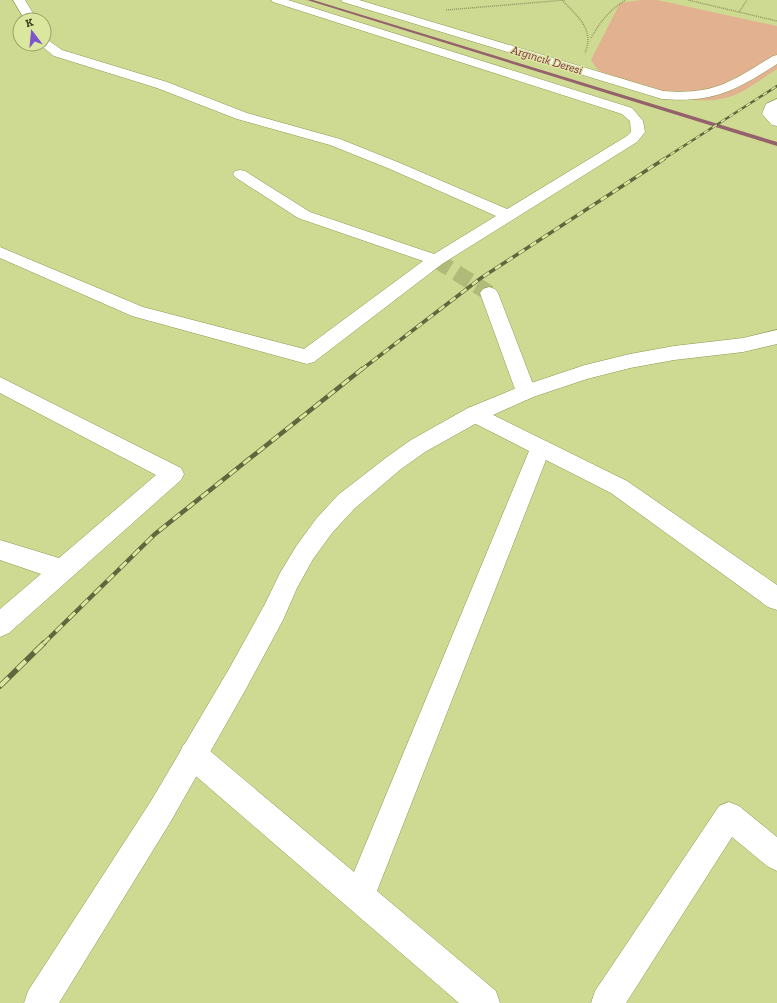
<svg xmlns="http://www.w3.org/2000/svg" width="777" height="1003" font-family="'Zilla Slab',serif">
	<rect width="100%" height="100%" fill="#ceda91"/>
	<!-- green -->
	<path fill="#e2b18f" d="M641 0H657L777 26V69C762 78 746 92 729 97 689 109 642 86 603 74L597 69 591 60 620 3Z"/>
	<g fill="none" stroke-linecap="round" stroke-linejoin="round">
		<!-- stream -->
		<path fill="#95616d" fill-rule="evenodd" d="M307 0H313L777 142V146Z"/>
		<!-- street-tunnel -->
		<path stroke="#b0bb7a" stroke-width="16" stroke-dasharray="16 8" stroke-linecap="butt" d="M436 260 489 293"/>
		<defs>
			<g id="street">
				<path d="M13 0H25L37 20H25Z"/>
				<path d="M271 0H288L632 108 643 121 645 132 637 142 442 264 314 362 307 364 132 316 0 258V247L143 307 304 349 423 261 298 218 235 177 233 174 235 171 240 170 245 171 310 212 434 254 496 216 390 169 330 145 237 119 157 88 54 56 39 44H44V39L48 40 62 50 167 82 247 113 340 139 400 163 507 209 627 136 631 132 630 121 622 114 273 2Z"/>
				<path d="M341 0H359L663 91C715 95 730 82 773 56L777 55V64C735 91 713 103 662 99L343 2Z"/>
				<path d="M777 99V126L772 125 762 114 766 104Z"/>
				<path d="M489 287 495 289 498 293 536 392 533 397 526 400 519 397 516 392 480 293 483 289Z"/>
				<path d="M0 377 181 468 184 474 181 480 9 633 0 637V609L41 574 0 560V540L59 558 156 475 0 393Z"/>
				<path d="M475 406 627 481 777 585V610L768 607 611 493 546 460 377 891 496 991 500 1003H459L183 765 179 755 183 745 193 741 203 745 354 872 529 451 468 420 465 414 468 408Z"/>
				<path d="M729 802 739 806 777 837V871L767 866 732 837 626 1003H591L595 991 719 806Z"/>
			</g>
			<path id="secondary" d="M777 330V344L743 352 674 360 630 368 587 379 533 397 482 420 425 452 401 469 354 509 332 533 313 559 297 588 283 620 247 687 171 821 59 1003H24L28 991 151 801 229 669 265 604 280 573 297 545 316 519 338 495 387 457 411 440 468 408 519 387 585 365 630 354 674 346 743 338Z"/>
		</defs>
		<!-- street casing -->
		<use href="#street" stroke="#8d9850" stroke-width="1"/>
		<!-- secondary casing -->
		<use href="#secondary" stroke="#8d9850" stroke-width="1"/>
		<!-- path -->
		<g stroke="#909962" stroke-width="1.5" stroke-dasharray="1 1" stroke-linecap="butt">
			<path d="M562 0C577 16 595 29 585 53"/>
			<path d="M688 0 777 21"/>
			<path d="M446 10 565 0"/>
			<path d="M739 12 747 0"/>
			<path d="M591 38C600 22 610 9 626 0"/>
		</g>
		<!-- street -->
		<use href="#street" fill="#fff" fill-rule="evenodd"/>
		<!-- secondary -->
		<use href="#secondary" fill="#fff" fill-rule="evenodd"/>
		<defs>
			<path id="rail-far3" d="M662 160 777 86"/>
			<path id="rail-far2" d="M361 370 481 278 664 159"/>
			<path id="rail-far1" d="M43 644 155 534 362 369"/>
			<path id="rail" d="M0 686 44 643"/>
		</defs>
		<!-- rail-far3 casing -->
		<use href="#rail-far3" stroke="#60663d" stroke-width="2.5"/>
		<!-- rail-far2 casing -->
		<use href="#rail-far2" stroke="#60663d" stroke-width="3.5"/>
		<!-- rail-far1 casing -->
		<use href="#rail-far1" stroke="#60663d" stroke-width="4.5"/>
		<!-- rail casing -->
		<use href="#rail" stroke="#60663d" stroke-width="5.5"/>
		<!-- rail-far3 -->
		<use href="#rail-far3" stroke="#dbe79e" stroke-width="1.5" stroke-dasharray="5" stroke-linecap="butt"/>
		<!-- rail-far2 -->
		<use href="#rail-far2" stroke="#dbe79e" stroke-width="2.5" stroke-dasharray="7" stroke-linecap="butt"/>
		<!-- rail-far1 -->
		<use href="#rail-far1" stroke="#dbe79e" stroke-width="3" stroke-dasharray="9" stroke-linecap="butt"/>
		<!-- rail -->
		<use href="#rail" stroke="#dbe79e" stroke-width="4" stroke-dasharray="12" stroke-linecap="butt"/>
	</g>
	<g text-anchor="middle" stroke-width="3" stroke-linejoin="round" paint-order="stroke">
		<!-- far-water labels -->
		<g font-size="12" font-style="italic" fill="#862a54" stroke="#dbe79e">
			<text transform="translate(547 60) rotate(17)" y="4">Argıncık Deresi</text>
		</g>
	</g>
	<!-- north arrow -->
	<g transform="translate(32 32) rotate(344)"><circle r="19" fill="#dbe79e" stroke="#9aa36b"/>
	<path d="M0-3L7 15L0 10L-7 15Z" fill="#7e54cd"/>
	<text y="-6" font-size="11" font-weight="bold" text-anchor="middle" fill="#393d1f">K</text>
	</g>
</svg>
